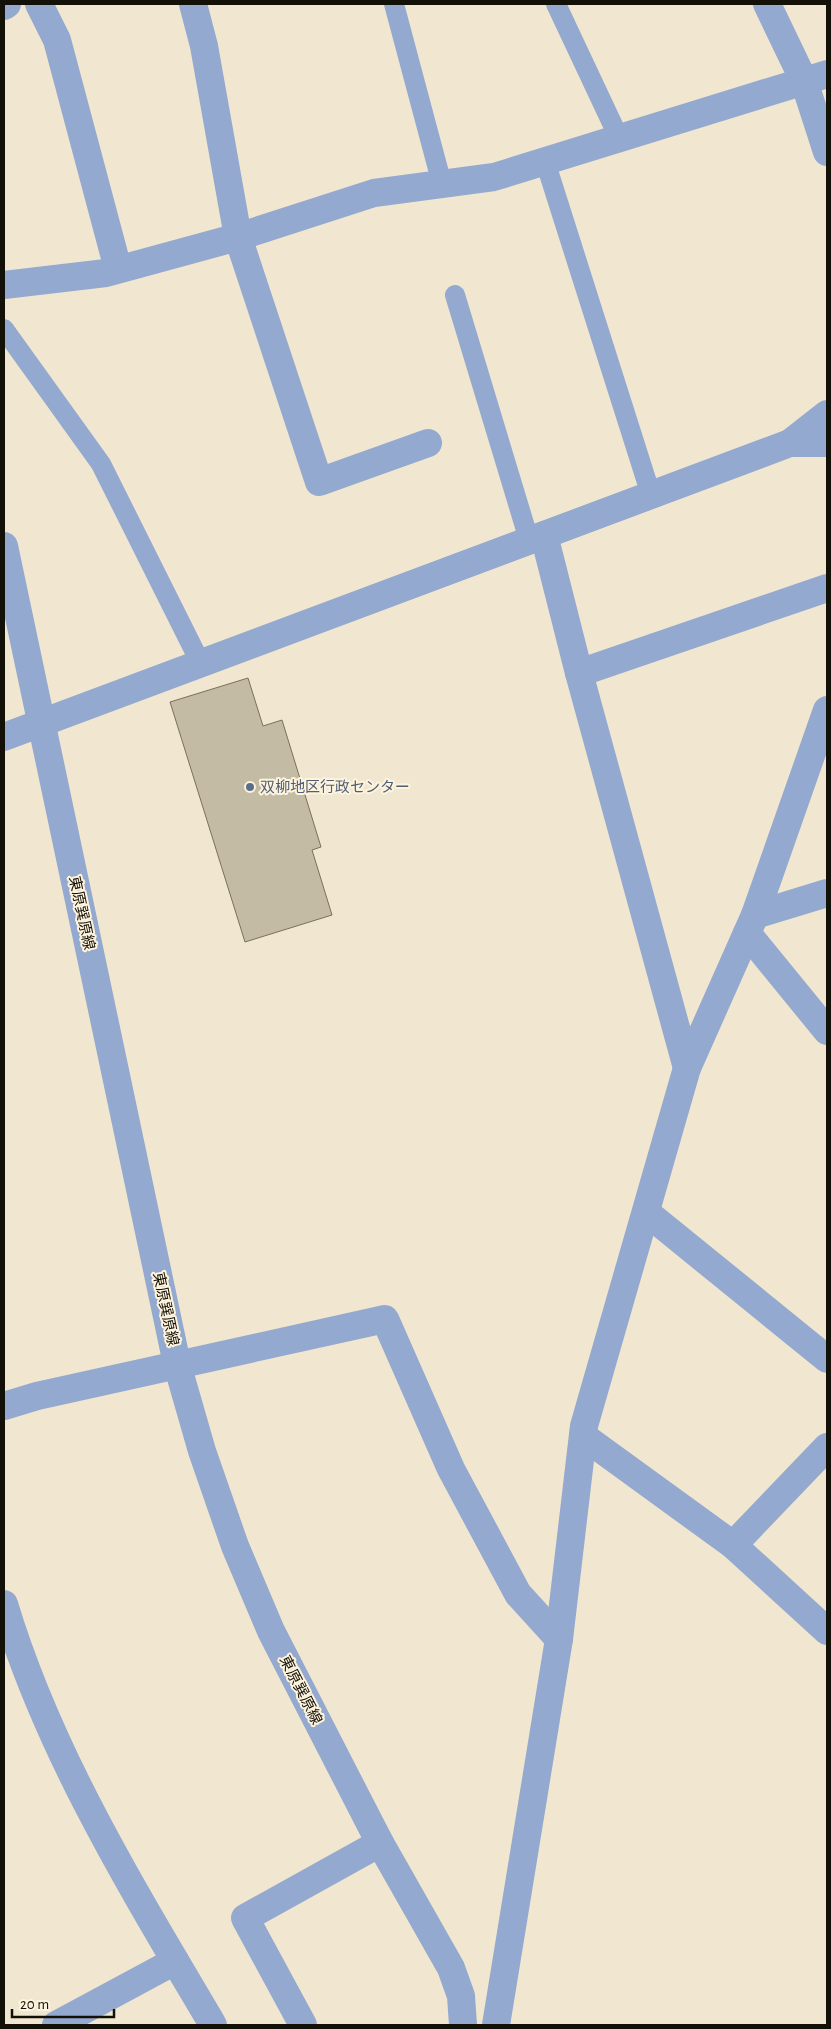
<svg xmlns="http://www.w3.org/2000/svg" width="831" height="2029" font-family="'Alegreya Sans','Noto Sans JP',sans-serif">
	<rect width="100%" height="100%" fill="#f1e7d0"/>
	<!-- building -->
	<path fill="#c4bba4" stroke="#79705c" d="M248 678 263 726 282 720 321 847 312 850 332 915 245 942 170 702Z"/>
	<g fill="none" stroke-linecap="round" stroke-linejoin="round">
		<!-- service -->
		<g stroke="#94a9cf" stroke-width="20">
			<path d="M394 4 442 184"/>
			<path d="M556 4 619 138"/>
			<path d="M545 161 651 495"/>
			<path d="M455 295 529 540"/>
			<path d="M4 329 101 464 201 664"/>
		</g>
		<!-- minor -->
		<g stroke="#94a9cf" stroke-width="28">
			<path d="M39 4 57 40 118 269"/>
			<path d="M193 4 204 46 238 237 319 482 428 443"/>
			<path d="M767 4 804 81 827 152"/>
			<path d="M4 6 7 4"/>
			<path d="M4 285 106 273 238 237 374 193 494 177 827 74"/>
			<path d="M790 443H827"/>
			<path d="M544 535 579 673 687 1068"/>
			<path d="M579 673 827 588"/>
			<path d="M4 737 790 443 827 414"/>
			<path d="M755 915 827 893"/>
			<path d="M747 933 827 1031"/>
			<path d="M646 1212 827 1359"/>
			<path d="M4 1406 37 1396 385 1319 451 1469 518 1594 559 1639"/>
			<path d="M583 1436 733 1545 827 1631"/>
			<path d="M733 1545 827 1447"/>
			<path d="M4 1604C49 1754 134 1891 213 2025"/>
			<path d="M56 2025 175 1961"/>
			<path d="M303 2025 245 1918 380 1843"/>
			<path d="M496 2025 559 1639 584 1426 687 1068 755 915 827 710"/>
		</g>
		<!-- tertiary -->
		<path stroke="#94a9cf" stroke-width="28" d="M4 546 177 1364 202 1451 235 1546 271 1631 380 1843 451 1968 461 1996 463 2025"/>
	</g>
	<!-- markers -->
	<circle fill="#5c6f8a" stroke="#fef4dd" stroke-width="2" cx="250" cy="787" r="5"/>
	<g text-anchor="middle" stroke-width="4" stroke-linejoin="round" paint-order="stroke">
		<!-- service labels -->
		<g font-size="15" fill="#4e5e75" stroke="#fef4dd" text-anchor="start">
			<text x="260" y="792">双柳地区行政センター</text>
		</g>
		<!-- street labels -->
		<g font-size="15" fill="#131008" stroke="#fef4dd">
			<text transform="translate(82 913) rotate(78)" y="5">東原巽原線</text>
			<text transform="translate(166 1309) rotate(78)" y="5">東原巽原線</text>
			<text transform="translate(301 1690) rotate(63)" y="5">東原巽原線</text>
		</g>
	</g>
	<!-- border -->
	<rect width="831" height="2029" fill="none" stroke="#131008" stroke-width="10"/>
	<!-- scale -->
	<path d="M12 2009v8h102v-8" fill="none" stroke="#131008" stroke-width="2.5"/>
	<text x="20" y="2009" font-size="15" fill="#131008" stroke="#fef4dd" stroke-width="4" paint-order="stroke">20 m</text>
</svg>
